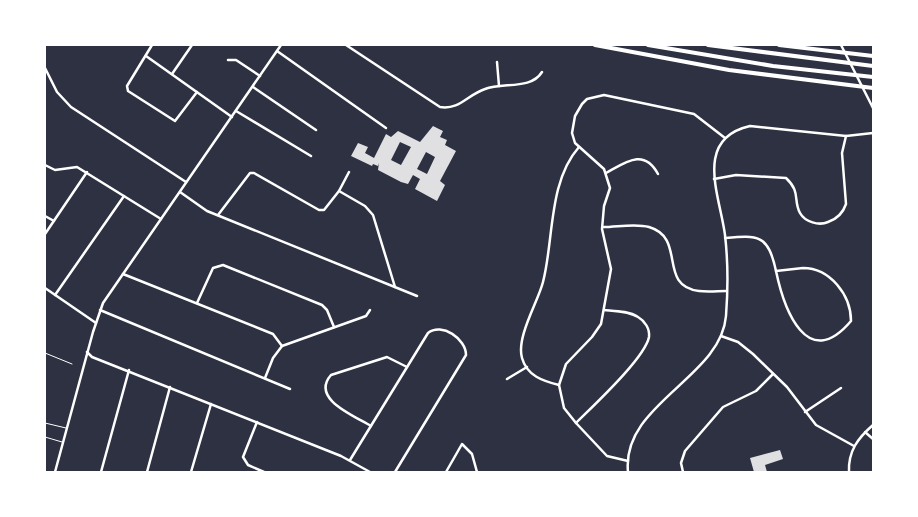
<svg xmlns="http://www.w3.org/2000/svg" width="918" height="517" font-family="'Exo 2',sans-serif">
	<rect width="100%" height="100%" fill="#2d3142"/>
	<!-- building -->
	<g fill="#e0e0e3" fill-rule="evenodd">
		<path d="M433 126 443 131 440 137 447 140 445 145 456 151 440 181 445 185 437 201 415 189 420 179 413 175 408 184 401 182 378 170 379 163 378 166 373 164 372 166 351 156 358 143 368 147 365 153 374 158 386 134 391 137 398 131 420 142ZM400 142 411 147 401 165 391 160ZM426 152 435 157 427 174 417 169Z"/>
		<path d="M780 450 783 459 765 465 767 472H754L750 458Z"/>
	</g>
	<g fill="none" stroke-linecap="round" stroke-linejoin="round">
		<!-- service -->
		<g stroke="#fff" stroke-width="1">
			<path d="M45 353 72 364"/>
			<path d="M45 423 66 428"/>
			<path d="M45 437 62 442"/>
		</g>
		<!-- minor -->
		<g stroke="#fff" stroke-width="2.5">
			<path d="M152 45 127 86 128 91 175 121 197 92"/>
			<path d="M346 45 440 107C460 110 467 95 485 89 503 82 531 90 542 72"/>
			<path d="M277 51 386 128"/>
			<path d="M146 56 232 117"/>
			<path d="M228 60H236L260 76"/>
			<path d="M497 62 499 86"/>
			<path d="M45 68 57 92 71 107 186 182"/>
			<path d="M172 74 192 45"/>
			<path d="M253 87 316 130"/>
			<path d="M236 111 311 156"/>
			<path d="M45 165 55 170 77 167 161 219"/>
			<path d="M606 173C626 162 644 148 658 174"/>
			<path d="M714 179 736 175 786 178C801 192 793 200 800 213 805 222 819 226 828 222 837 219 843 213 846 204L842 153 846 136"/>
			<path d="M339 191 365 206 373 215 395 287"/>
			<path d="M180 192 207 211 417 296"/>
			<path d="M218 215 250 173H254L319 210H324L339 191 349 172"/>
			<path d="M45 216 54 221"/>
			<path d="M603 227C617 227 636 223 649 227 687 238 657 286 699 291 708 292 718 291 726 291"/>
			<path d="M45 234 87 172"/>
			<path d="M725 238C758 235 768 234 776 271"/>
			<path d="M803 268C830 268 851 295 851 321 807 373 784 309 776 271Z"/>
			<path d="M123 274 273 334 282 346"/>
			<path d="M45 288 96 323"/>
			<path d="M55 295 124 196"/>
			<path d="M197 303 213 268 223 265 322 305 327 310 334 327"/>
			<path d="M100 310 290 389"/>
			<path d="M721 336 738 342 753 354 787 387 816 425 854 446"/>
			<path d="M87 352 92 357 341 456 370 472"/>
			<path d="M265 378 273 358 282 346 366 316 370 310"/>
			<path d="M507 379 527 367"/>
			<path d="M559 385C543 381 527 376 522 358 516 337 538 302 543 282 554 240 548 182 579 147"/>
			<path d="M805 412 841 388"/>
			<path d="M257 422 243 457 248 465 264 472"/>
			<path d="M576 423C593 406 645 358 649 337 650 329 645 321 638 317 629 311 615 311 604 310"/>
			<path d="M371 426C355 416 310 399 331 375L387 357 407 367"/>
			<path d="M865 432 873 439"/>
			<path d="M350 460 428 333C442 322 466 339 466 355L395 472"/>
			<path d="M628 461 607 456 576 423 564 408 559 385 566 364 592 337 601 324 611 269 602 229 604 206 610 188 604 169 575 143 572 133 575 116 582 104 587 99 604 95 694 114 725 138"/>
			<path d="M101 472 129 370"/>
			<path d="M147 472 170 387"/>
			<path d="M191 472 211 404"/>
			<path d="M446 472 462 444 472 454 477 472"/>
			<path d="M628 472C621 404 721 378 726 316 728 290 728 261 725 235 720 196 693 139 750 126L846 136 873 133"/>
			<path d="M683 472 681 463 685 451 723 407 756 391 773 374"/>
			<path d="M849 472C848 451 858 438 873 425"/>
		</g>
		<!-- tertiary -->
		<g stroke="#fff" stroke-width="2.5">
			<path d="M841 45 873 108"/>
			<path d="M55 472 93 332 103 303 281 45"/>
		</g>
		<!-- motorway -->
		<g stroke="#fff" stroke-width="4">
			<path d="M595 45 729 70 873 88"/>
			<path d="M648 45 773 66 873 77"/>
			<path d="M708 45 873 66"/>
			<path d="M779 45 873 56"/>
		</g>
	</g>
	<!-- border -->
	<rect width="918" height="517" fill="none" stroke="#ffffff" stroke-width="92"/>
</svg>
